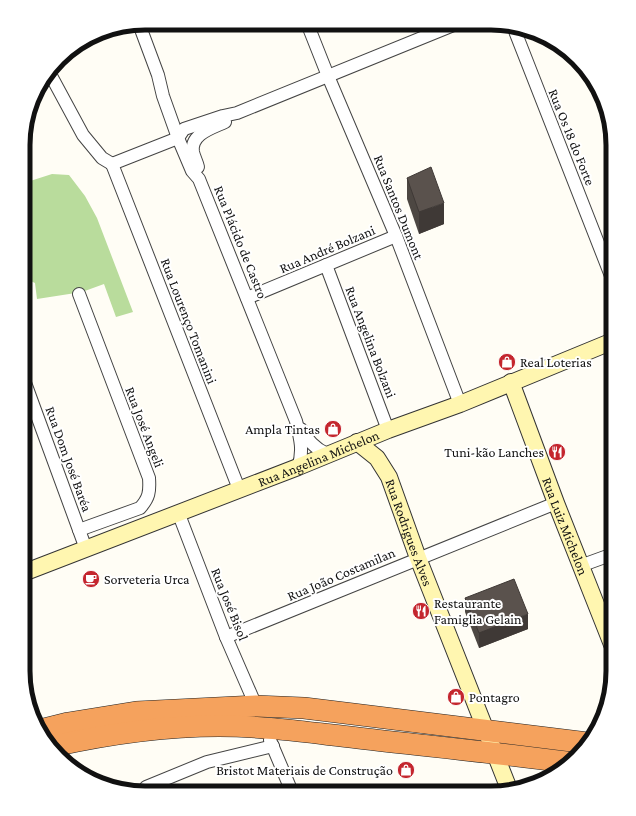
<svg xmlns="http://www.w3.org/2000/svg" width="636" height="816" font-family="'Crimson Pro',serif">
	<rect width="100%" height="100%" fill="#fffdf5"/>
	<!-- forest -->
	<path fill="#b9dc9c" d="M52 174 69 175 85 196 97 218 133 312 116 317 104 284 82 292 37 299 35 283 24 278V183Z"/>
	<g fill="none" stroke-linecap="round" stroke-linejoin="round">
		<defs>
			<g id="street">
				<path d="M307 23 328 76 396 236 460 404"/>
				<path d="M139 24 158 75 163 96 178 138 192 171 199 179 296 421C300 437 304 451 298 467"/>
				<path d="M513 26 613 281"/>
				<path d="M49 72 83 135 102 158 112 164"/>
				<path d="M112 164 178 138 184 129 223 116 237 113 456 24"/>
				<path d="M112 164 239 489"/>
				<path d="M198 167C197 162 194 157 193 152 190 134 212 128 225 122"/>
				<path d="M326 265 388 430"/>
				<path d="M247 298 396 236"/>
				<path d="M24 380 86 549"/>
				<path d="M301 429C308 440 314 448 327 454"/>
				<path d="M178 512 226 637 256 706"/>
				<path d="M79 530 140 508C149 498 150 492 149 478L79 294"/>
				<path d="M580 566 613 554"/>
				<path d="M226 637 556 503"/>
				<path d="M270 740 292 792"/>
				<path d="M148 792 146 787 207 762 273 746"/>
			</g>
			<g id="secondary">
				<path id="s1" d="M511 382 556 503 613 647"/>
				<path id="s2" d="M357 442 377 458 389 477 418 558 509 789"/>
				<path id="s3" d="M23 573 298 467 388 430 460 404 613 341"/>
			</g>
			<g id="highway">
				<path d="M40 730 68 723 136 712 256 706 304 708 353 714 588 743"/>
				<path d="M54 746C108 734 164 726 219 726 266 726 312 733 358 738 427 746 497 753 566 762"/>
			</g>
		</defs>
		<!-- street casing -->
		<use href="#street" stroke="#444" stroke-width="14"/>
		<!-- secondary casing -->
		<use href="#secondary" stroke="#333" stroke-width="18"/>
		<!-- highway casing -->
		<use href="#highway" stroke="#222" stroke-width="22"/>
		<!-- street -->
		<use href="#street" stroke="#fff" stroke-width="12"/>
		<!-- secondary -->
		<use href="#secondary" stroke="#fff6b0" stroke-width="16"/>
		<!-- highway -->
		<use href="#highway" stroke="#f5a25d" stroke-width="21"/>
	</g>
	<!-- wall -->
	<g fill="#4d4742">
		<path d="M407 178 444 224 419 234 407 199Z"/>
		<path d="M465 598 528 629 479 648 465 612Z"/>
	</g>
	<!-- shaded-wall -->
	<g fill="#3f3936">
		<path d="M444 203V224L419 234V212Z"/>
		<path d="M528 614V629L479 648V633Z"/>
	</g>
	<!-- building -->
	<g fill="#5a524d" stroke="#3f3936">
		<path d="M431 167 444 203 419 212 407 178Z"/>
		<path d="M514 579 528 614 479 633 465 598Z"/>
	</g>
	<!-- icons -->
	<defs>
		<symbol id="shop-disc" viewBox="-11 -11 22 22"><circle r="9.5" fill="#c4262e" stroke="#fff"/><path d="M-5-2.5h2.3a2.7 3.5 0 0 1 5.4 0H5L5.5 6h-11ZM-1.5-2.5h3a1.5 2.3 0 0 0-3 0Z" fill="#fff"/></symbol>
		<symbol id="restaurant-disc" viewBox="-11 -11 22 22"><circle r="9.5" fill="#c4262e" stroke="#fff"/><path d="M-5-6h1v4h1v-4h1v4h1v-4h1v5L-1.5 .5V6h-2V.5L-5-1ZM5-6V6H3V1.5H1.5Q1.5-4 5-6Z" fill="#fff"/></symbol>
		<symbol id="cafe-disc" viewBox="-11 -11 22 22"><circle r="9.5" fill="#c4262e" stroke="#fff"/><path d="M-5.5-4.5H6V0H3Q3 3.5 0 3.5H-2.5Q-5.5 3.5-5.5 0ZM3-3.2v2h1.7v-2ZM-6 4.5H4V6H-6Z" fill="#fff"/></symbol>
	</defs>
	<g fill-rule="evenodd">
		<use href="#shop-disc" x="497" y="352" width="20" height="20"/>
		<use href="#shop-disc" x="323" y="419" width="20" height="20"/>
		<use href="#restaurant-disc" x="547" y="442" width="20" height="20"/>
		<use href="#cafe-disc" x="81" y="569" width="20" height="20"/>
		<use href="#restaurant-disc" x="411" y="601" width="20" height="20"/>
		<use href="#shop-disc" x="446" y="687" width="20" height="20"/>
		<use href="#shop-disc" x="396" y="760" width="20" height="20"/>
	</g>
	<g text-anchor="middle" stroke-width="4" stroke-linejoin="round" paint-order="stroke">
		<!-- street labels -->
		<g font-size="14" fill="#111" stroke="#fff">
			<text transform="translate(572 137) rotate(68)" y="5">Rua Os 18 do Forte</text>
			<text transform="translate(399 207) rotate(68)" y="5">Rua Santos Dumont</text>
			<text transform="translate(241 242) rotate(68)" y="5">Rua Plácido de Castro</text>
			<text transform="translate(327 249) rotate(-23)" y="5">Rua André Bolzani</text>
			<text transform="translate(189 321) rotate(69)" y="5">Rua Lourenço Tomanini</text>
			<text transform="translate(371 342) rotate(69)" y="5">Rua Angelina Bolzani</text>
			<text transform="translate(145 427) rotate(69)" y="5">Rua José Angeli</text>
			<text dy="5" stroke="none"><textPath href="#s3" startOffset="317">Rua Angelina Michelon</textPath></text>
			<text transform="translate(69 459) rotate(70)" y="5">Rua Dom José Baréa</text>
			<text dy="5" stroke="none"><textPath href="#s1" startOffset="154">Rua Luiz Michelon</textPath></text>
			<text dy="5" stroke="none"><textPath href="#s2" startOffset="107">Rua Rodrigues Alves</textPath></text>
			<text transform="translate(341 574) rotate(-23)" y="5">Rua João Costamilan</text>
			<text transform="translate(230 604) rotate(68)" y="5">Rua José Bisol</text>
		</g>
		<!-- poi labels -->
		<g font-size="14" fill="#111" stroke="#fff" text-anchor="start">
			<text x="520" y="367">Real Loterias</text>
			<text x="320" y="434" text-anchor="end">Ampla Tintas</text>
			<text x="544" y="457" text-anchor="end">Tuni-kão Lanches</text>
			<text x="104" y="584">Sorveteria Urca</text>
			<text x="434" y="608">Restaurante<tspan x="434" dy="16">Famiglia Gelain</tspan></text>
			<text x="469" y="702">Pontagro</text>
			<text x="393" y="775" text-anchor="end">Bristot Materiais de Construção</text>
		</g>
	</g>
	<!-- crop -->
	<path d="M0 0H636V816H0ZM145 30H491A115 115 0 0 1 606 145V671A115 115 0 0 1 491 786H145A115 115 0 0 1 30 671V145A115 115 0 0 1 145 30Z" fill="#fff" fill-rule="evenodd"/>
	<path fill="none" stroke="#111" stroke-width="5" d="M145 30H491A115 115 0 0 1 606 145V671A115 115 0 0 1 491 786H145A115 115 0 0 1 30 671V145A115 115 0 0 1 145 30Z"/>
</svg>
